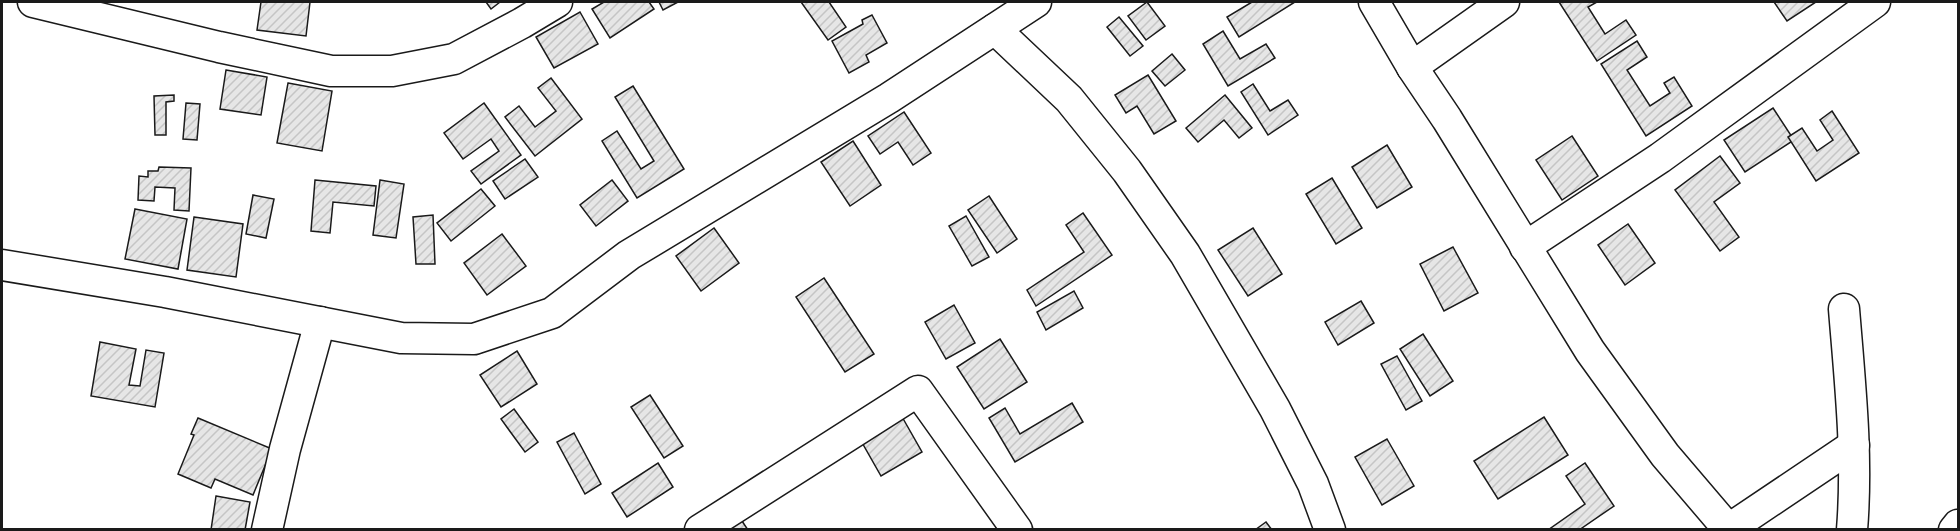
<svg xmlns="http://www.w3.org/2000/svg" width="1960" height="531" font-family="'Nunito Sans',sans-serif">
	<defs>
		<pattern id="building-hatch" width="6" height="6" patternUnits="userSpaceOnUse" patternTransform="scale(1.5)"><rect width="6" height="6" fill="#e6e6e6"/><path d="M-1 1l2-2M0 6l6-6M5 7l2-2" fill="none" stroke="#c5c5c5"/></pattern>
	</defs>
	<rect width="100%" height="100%" fill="#fff"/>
	<!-- building -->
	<g fill="url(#building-hatch)" stroke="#1a1a1a" stroke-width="1.5">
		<path d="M261 2H310L306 36 257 30Z"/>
		<path d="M486 2H500L491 9Z"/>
		<path d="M604 2H649L654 9 610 38 592 9Z"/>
		<path d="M659 2H678L663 10Z"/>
		<path d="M801 2H829L846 27 828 40Z"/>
		<path d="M1147 2 1165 26 1146 40 1128 16Z"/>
		<path d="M1252 2H1295L1239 37 1227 17Z"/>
		<path d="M1559 2H1597L1588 7 1605 34 1626 20 1636 35 1597 61Z"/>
		<path d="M1774 2H1816L1787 21Z"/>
		<path d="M580 12 598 44 554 68 536 37Z"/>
		<path d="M872 15 887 43 866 55 869 62 849 73 832 41 863 24 862 20Z"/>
		<path d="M1119 17 1143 46 1130 56 1107 27Z"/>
		<path d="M1223 31 1240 59 1266 44 1275 58 1228 86 1203 44Z"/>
		<path d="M1637 41 1647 57 1627 70 1650 106 1670 93 1664 83 1674 77 1692 106 1646 136 1601 64Z"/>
		<path d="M1172 54 1185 70 1165 86 1152 71Z"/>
		<path d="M226 70 267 77 261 115 220 109Z"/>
		<path d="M1148 75 1176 121 1154 134 1137 106 1126 113 1115 95Z"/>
		<path d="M551 78 582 119 535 156 505 117 519 106 535 127 556 111 538 88Z"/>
		<path d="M288 83 332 91 322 151 277 143Z"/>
		<path d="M1253 84 1270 111 1288 100 1298 115 1268 135 1241 92Z"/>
		<path d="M633 86 684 169 637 198 602 141 617 131 641 169 654 161 615 97Z"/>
		<path d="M174 95V101L166 102V135H155L154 96Z"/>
		<path d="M1225 95 1252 128 1239 138 1224 120 1198 142 1186 128Z"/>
		<path d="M186 103 200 104 197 140 183 139Z"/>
		<path d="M484 103 521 155 481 184 471 171 499 151 491 139 463 159 444 133Z"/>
		<path d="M1773 108 1794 140 1745 172 1724 140Z"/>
		<path d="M1832 111 1859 153 1816 181 1788 137 1802 128 1817 151 1833 140 1820 120Z"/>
		<path d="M904 112 931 153 913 165 898 142 880 154 868 136Z"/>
		<path d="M1572 136 1598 176 1562 200 1536 160Z"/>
		<path d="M853 141 881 185 850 206 821 162Z"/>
		<path d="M1387 145 1412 187 1377 208 1352 167Z"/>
		<path d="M1720 156 1740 183 1714 202 1739 237 1720 251 1675 190Z"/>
		<path d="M525 159 538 177 505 199 493 181Z"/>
		<path d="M159 167 191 168 189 211 174 210 175 188 155 187 154 201 138 200 139 176 148 177V171H158Z"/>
		<path d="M1332 178 1362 228 1336 244 1306 194Z"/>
		<path d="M315 180 376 186 374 206 333 202 330 233 311 231Z"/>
		<path d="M380 180 404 184 396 238 373 235Z"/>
		<path d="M612 180 628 201 596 226 580 205Z"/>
		<path d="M481 189 495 206 451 241 437 223Z"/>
		<path d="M253 195 274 199 266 238 246 234Z"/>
		<path d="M989 196 1017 239 997 253 968 210Z"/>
		<path d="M135 209 187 219 178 269 125 259Z"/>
		<path d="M1083 213 1112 255 1036 306 1027 290 1084 252 1066 225Z"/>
		<path d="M433 215 435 264H416L413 217Z"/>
		<path d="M966 216 989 257 972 266 949 226Z"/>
		<path d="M194 217 243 224 236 277 187 270Z"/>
		<path d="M1628 224 1655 263 1625 285 1598 245Z"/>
		<path d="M714 228 739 263 701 291 676 256Z"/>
		<path d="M1253 228 1282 274 1248 296 1218 250Z"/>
		<path d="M502 234 526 266 487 295 464 263Z"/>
		<path d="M1453 247 1478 293 1444 311 1420 264Z"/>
		<path d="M824 278 874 354 845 372 796 297Z"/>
		<path d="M1074 291 1083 308 1046 330 1037 312Z"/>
		<path d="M1361 301 1374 323 1338 345 1325 322Z"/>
		<path d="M954 305 975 343 946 359 925 322Z"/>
		<path d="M1423 334 1453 381 1430 396 1400 349Z"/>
		<path d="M1000 339 1027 382 984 409 957 367Z"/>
		<path d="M100 342 136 349 129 385 140 386 146 350 164 353 155 407 91 396Z"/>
		<path d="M517 351 537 384 501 407 480 375Z"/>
		<path d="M1397 356 1422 401 1406 410 1381 364Z"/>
		<path d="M650 395 683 446 664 458 631 407Z"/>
		<path d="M1072 403 1083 422 1015 462 989 418 1005 408 1020 434Z"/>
		<path d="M514 409 538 442 525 452 501 419Z"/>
		<path d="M901 415 922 452 881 476 860 439Z"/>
		<path d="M1544 417 1568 455 1498 499 1474 461Z"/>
		<path d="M198 418 272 449 253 495 215 479 211 488 178 474 194 435 191 434Z"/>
		<path d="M574 433 601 484 585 494 557 442Z"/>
		<path d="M1387 439 1414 486 1382 505 1355 457Z"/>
		<path d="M658 463 673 487 627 517 612 493Z"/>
		<path d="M1585 463 1614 506 1579 530H1548L1585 504 1566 476Z"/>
		<path d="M216 496 250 502 245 530H211Z"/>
		<path d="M740 518 748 530H724Z"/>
		<path d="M1266 522 1272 530H1255Z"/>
	</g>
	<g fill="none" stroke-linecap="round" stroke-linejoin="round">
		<defs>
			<g id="minor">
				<path d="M33 2 219 47 331 71H392L454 59 522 23 557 2"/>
				<path d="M1374 2 1412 67 1447 119 1590 351 1665 455 1729 530"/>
				<path d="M995 29 1069 99 1127 171 1185 254 1275 409 1313 484 1330 530"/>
				<path d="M1412 67 1504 2"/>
				<path d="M1525 247 1660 158 1875 2"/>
				<path d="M2 265 165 292 401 338 474 339 552 313 629 255 889 98 1036 2"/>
				<path d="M1844 309C1850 383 1858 456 1852 530"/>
				<path d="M1729 529 1854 445"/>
				<path d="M267 530 285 449 320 322"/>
				<path d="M700 530 918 391 1017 530"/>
				<path d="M1954 530 1958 525"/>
			</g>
		</defs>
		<!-- minor casing -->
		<use href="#minor" stroke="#1a1a1a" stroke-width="33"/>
		<!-- minor -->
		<use href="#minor" stroke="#fff" stroke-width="30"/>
	</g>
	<!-- border -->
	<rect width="1960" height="531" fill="none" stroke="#1a1a1a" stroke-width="6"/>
</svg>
